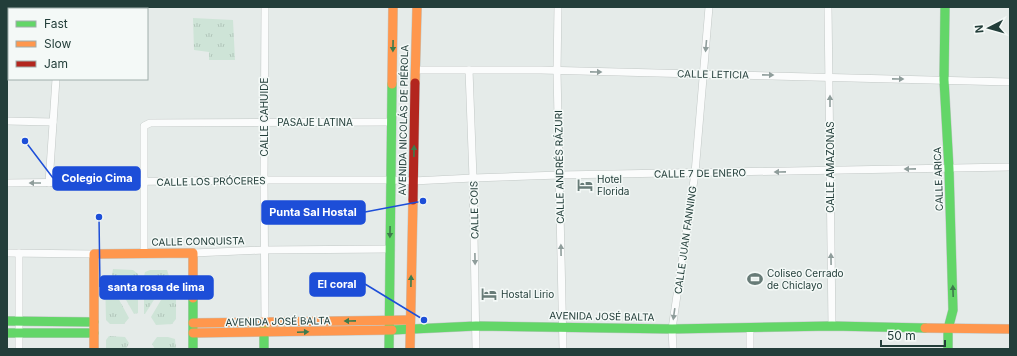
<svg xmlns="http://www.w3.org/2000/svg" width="1017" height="356" font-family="Inter,sans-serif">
	<defs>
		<pattern id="grass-tufts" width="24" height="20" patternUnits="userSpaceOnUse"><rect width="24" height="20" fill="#cee4d7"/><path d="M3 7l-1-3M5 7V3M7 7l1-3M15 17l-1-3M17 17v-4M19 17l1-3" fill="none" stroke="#b1c5b9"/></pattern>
	</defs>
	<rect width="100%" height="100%" fill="#e5ebe9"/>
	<!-- grass -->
	<g fill="url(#grass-tufts)">
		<path d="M193 18 233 20 235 60H209V52L194 50Z"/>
		<path d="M113 269 133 270 138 274V313L134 314 112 275Z"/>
		<path d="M150 270H167L169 276 145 314H144V276L145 272Z"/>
		<path d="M107 278 111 285V294L117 296 129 318 124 324H110L106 320 105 279Z"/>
		<path d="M174 279 176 280V319L172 324 156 325 151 317 161 300 170 294 169 287Z"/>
		<path d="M109 336 125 337 129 343 126 349H106V340Z"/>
		<path d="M157 337H168L175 339 176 349H155L152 344Z"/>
	</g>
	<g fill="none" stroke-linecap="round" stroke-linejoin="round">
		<defs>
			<g id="street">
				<path d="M558 7 557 71 563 349"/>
				<path d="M828 7 832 326"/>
				<path d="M60 9V7"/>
				<path d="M415 70H541L1010 82"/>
				<path d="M469 70 473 178 476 349"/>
				<path d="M7 121 53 122"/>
				<path d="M7 183 264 180H391L413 181 473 178 560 175 1010 167"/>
				<path d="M49 183 56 79"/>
				<path d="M7 253 94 254"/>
				<path d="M19 253V349"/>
				<path d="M144 253V126L150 123 392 122"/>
				<path d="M193 253 264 250 390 249"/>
				<path d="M265 323 264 180 265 7"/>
				<path d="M750 327V349"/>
				<path d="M673 349 672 329 695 173 709 7"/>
			</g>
			<g id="fast">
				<path d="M945 7 944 80 949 169 953 310 948 329V349"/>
				<path d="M193 298V349"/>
				<path d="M7 321 94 322"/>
				<path d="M264 327V349"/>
				<path d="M392 330 476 326 672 329 832 326 925 328"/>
				<path d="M7 333H94"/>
				<path d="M389 349 392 84"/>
			</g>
			<g id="slow">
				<path d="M415 83 417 7"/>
				<path d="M392 84 393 7"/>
				<path d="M193 323 410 320"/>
				<path d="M925 328 1010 329"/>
				<path d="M193 333 392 330"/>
				<path d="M94 349V254L193 253V298"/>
				<path d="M410 349 413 200"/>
			</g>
			<path id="jam" d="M413 200 415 83"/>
		</defs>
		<!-- street casing -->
		<use href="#street" stroke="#c2c8c6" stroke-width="8"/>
		<!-- fast casing -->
		<use href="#fast" stroke="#c1c8c6" stroke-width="10"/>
		<!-- slow casing -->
		<use href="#slow" stroke="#c1c8c6" stroke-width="10"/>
		<!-- jam casing -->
		<use href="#jam" stroke="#c1c8c6" stroke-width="10"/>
		<!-- street -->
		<use href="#street" stroke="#fbfcfc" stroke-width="7"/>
		<!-- fast -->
		<use href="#fast" stroke="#63d668" stroke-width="9"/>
		<!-- slow -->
		<use href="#slow" stroke="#ff974d" stroke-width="9"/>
		<!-- jam -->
		<use href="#jam" stroke="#b3261e" stroke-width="9"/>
	</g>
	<!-- one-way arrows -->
	<defs><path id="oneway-solid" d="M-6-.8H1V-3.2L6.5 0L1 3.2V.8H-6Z"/></defs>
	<g fill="#3d7b4c">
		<use href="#oneway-solid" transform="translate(393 46) rotate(91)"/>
		<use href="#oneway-solid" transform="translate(414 151) rotate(-89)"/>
		<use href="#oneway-solid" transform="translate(390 232) rotate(91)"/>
		<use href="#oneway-solid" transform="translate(411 281) rotate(-89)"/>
		<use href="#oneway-solid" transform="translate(953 291) rotate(-92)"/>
		<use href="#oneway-solid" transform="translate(350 321) rotate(179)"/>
		<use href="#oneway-solid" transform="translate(303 332) rotate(-2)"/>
	</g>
	<g fill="#8f9d9b">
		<use href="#oneway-solid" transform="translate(706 46) rotate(95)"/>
		<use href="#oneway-solid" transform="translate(596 72) rotate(1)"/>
		<use href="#oneway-solid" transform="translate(768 75) rotate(1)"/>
		<use href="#oneway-solid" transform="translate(898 79) rotate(1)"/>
		<use href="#oneway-solid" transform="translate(830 101) rotate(-90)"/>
		<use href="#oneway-solid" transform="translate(910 169) rotate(179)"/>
		<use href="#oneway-solid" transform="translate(780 172) rotate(179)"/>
		<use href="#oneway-solid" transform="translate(35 183) rotate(-180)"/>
		<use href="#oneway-solid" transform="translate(561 250) rotate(-91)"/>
		<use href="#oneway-solid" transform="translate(475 259) rotate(89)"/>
		<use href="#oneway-solid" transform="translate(831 259) rotate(-91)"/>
		<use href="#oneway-solid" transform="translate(674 314) rotate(98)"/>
	</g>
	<!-- icons -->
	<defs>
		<symbol id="hotel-bare" viewBox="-9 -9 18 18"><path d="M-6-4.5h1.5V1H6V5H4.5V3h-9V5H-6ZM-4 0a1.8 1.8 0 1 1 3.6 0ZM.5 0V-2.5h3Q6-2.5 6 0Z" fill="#677b77" stroke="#f4f9f7" stroke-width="2.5" paint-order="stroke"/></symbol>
		<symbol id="stadium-bare" viewBox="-9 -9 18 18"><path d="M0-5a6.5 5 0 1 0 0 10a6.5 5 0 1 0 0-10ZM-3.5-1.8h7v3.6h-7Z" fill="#677b77" stroke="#f4f9f7" stroke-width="2.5" paint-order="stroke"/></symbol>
	</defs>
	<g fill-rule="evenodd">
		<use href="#hotel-bare" x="574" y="174" width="22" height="22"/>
		<use href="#stadium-bare" x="744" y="268" width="22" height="22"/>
		<use href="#hotel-bare" x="478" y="283" width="22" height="22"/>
	</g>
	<g text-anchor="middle" stroke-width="3" stroke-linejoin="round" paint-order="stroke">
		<!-- street labels -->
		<g font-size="10" fill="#233e3a" stroke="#f4f9f7">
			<text transform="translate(713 74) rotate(1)" y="4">CALLE LETICIA</text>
			<text transform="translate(264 117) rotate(-90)" y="4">CALLE CAHUIDE</text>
			<text transform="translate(403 120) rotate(-89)" y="4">AVENIDA NICOLÁS DE PIÉROLA</text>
			<text x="315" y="126">PASAJE LATINA</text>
			<text transform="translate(559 167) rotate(-91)" y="4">CALLE ANDRÉS RÁZURI</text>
			<text transform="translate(830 167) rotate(-90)" y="4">CALLE AMAZONAS</text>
			<text transform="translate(700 173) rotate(-1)" y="4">CALLE 7 DE ENERO</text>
			<text transform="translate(938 179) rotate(-92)" y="4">CALLE ARICA</text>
			<text transform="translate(211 181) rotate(-1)" y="4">CALLE LOS PRÓCERES</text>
			<text transform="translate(474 210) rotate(-91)" y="4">CALLE COIS</text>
			<text transform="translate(685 240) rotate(-82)" y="4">CALLE JUAN FANNING</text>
			<text transform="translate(198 241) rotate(-1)" y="4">CALLE CONQUISTA</text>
			<text transform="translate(602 316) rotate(1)" y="4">AVENIDA JOSÉ BALTA</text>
			<text transform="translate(278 321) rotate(-1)" y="4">AVENIDA JOSÉ BALTA</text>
		</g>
		<!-- poi labels -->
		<g font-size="10" fill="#233e3a" stroke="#f4f9f7" text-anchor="start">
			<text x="597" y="183">Hotel<tspan x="597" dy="12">Florida</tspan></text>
			<text x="767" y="277">Coliseo Cerrado<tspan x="767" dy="12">de Chiclayo</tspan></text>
			<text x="501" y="298">Hostal Lirio</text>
		</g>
	</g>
	<!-- callouts -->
	<path fill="none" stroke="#1d4ed8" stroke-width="1.5" d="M25 141L53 178M423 201L365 212M424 320L365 284M99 217L100 287"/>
	<g fill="#1d4ed8" stroke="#f4f9f7" stroke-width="1.5">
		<circle cx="25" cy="141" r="4"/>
		<circle cx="423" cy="201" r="4"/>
		<circle cx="424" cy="320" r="4"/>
		<circle cx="99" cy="217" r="4"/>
	</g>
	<g fill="#1d4ed8" stroke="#1d4ed8" stroke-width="1.5">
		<rect x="53" y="167" width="87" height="23" rx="4"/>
		<rect x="262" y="201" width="103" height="23" rx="4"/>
		<rect x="310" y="273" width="55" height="23" rx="4"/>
		<rect x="100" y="276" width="113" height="23" rx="4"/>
	</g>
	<g font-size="11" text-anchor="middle" font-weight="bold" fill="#fff">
		<text x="97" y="182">Colegio Cima</text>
		<text x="313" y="216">Punta Sal Hostal</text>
		<text x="337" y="288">El coral</text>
		<text x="156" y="291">santa rosa de lima</text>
	</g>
	<!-- border -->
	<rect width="1017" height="356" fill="none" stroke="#233e3a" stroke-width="16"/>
	<!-- legend -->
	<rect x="8" y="8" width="140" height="72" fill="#f4f9f7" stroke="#a0aeab"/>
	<rect x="16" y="21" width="20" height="6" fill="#63d668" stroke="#a0aeab"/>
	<text x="44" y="28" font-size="12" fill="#233e3a">Fast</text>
	<rect x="16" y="41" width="20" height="6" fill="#ff974d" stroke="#a0aeab"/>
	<text x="44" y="48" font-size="12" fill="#233e3a">Slow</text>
	<rect x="16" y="61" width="20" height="6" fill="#b3261e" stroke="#a0aeab"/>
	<text x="44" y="68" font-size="12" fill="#233e3a">Jam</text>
	<!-- north arrow -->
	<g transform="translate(989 28) rotate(264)" stroke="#f4f9f7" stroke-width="3" paint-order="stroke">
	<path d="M0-3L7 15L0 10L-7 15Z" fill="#233e3a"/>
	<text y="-6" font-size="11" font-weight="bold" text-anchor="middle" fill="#233e3a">N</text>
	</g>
	<!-- scale -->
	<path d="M881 340v6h64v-6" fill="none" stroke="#233e3a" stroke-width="2"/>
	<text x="887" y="340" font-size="12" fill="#233e3a" stroke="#f4f9f7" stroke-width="3" paint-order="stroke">50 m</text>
</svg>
